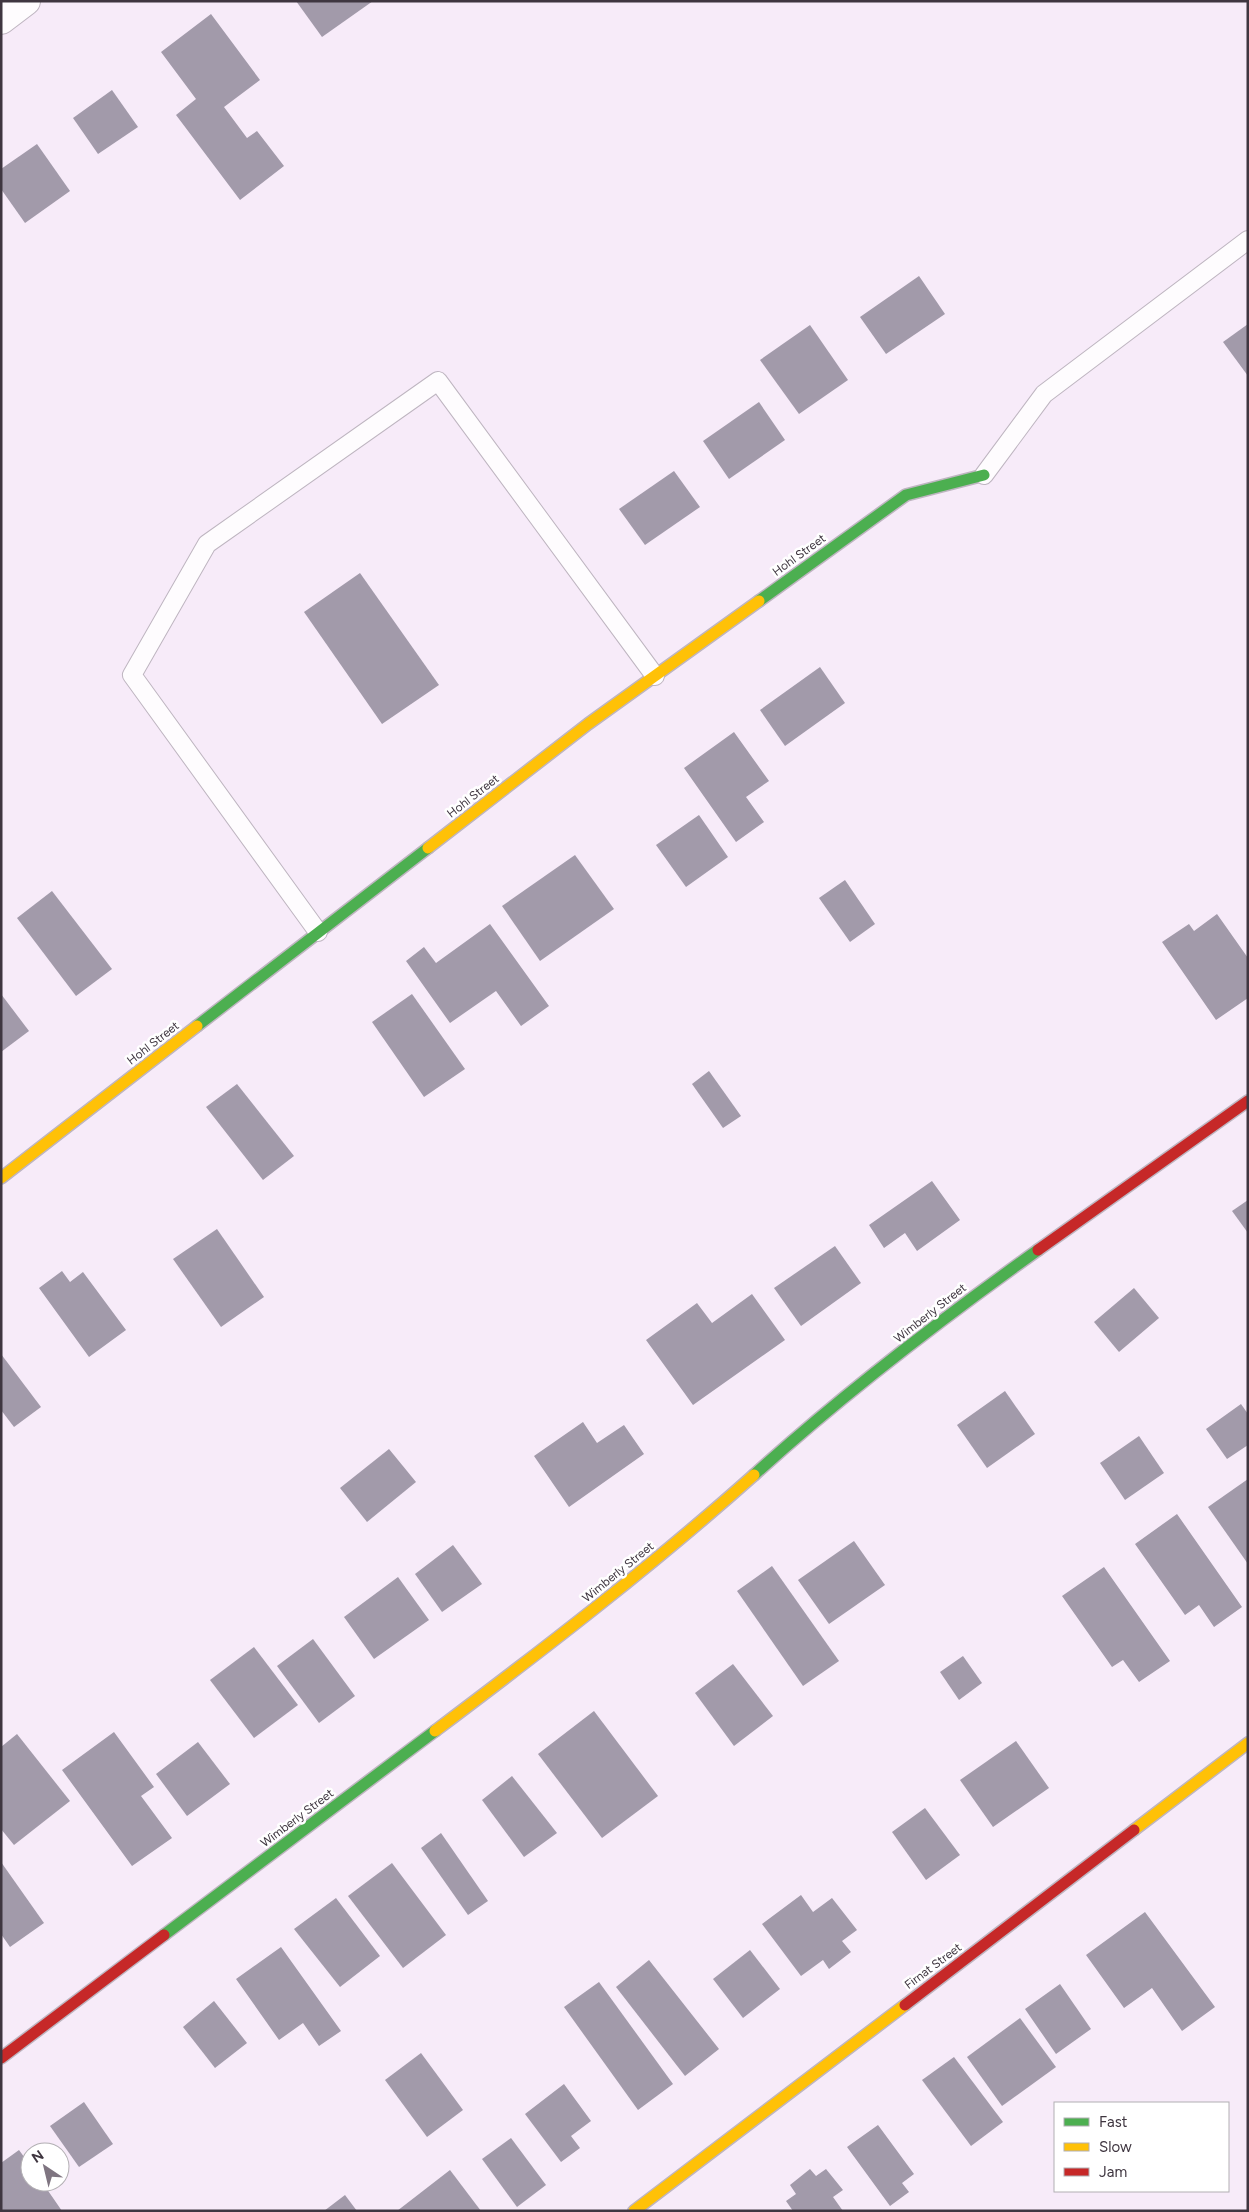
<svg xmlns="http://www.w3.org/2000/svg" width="1249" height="2212" font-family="Figtree,sans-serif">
	<rect width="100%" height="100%" fill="#f7ebf9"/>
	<!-- building -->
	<g fill="#a29aaa">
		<path d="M296 1H373L322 37Z"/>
		<path d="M211 14 260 80 224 107 247 138 257 131 284 166 240 200 176 115 196 99 161 52Z"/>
		<path d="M112 90 138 127 98 154 73 118Z"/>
		<path d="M37 144 70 191 25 223 1 189V169Z"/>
		<path d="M919 276 945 314 886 354 860 317Z"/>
		<path d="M1248 324V376L1223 342Z"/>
		<path d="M810 325 848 380 799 414 760 360Z"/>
		<path d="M759 402 785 440 729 479 703 441Z"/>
		<path d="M674 471 700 507 645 545 619 509Z"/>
		<path d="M360 573 439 685 382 724 304 612Z"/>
		<path d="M820 667 845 703 785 746 760 710Z"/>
		<path d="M734 732 769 781 746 797 764 822 736 842 684 768Z"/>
		<path d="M699 815 728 857 686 887 656 845Z"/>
		<path d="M575 855 614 909 540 961 502 906Z"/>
		<path d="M845 880 875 924 850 942 819 898Z"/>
		<path d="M52 891 112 969 76 996 17 918Z"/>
		<path d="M1217 914 1248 958V998L1216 1020 1162 942 1189 924 1194 931Z"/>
		<path d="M490 924 549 1006 521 1026 496 991 450 1023 406 961 424 947 436 963Z"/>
		<path d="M1 994 29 1031 1 1052Z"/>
		<path d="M412 994 465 1069 424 1097 372 1022Z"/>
		<path d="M709 1071 741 1116 723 1128 692 1084Z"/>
		<path d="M237 1084 294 1156 263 1180 206 1107Z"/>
		<path d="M932 1181 960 1220 917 1251 905 1233 884 1248 869 1225Z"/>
		<path d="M1248 1200V1233L1232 1211Z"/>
		<path d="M217 1229 264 1297 221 1327 173 1259Z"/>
		<path d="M835 1246 861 1283 801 1326 774 1288Z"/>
		<path d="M62 1271 70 1282 83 1272 126 1330 89 1357 39 1288Z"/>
		<path d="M1134 1288 1159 1318 1119 1352 1094 1322Z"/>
		<path d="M752 1294 785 1340 693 1405 646 1340 697 1303 712 1323Z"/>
		<path d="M1 1354 41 1407 14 1427 1 1410Z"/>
		<path d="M1005 1391 1035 1434 987 1468 957 1425Z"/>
		<path d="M1241 1404 1248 1414V1445L1227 1459 1206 1429Z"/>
		<path d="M583 1422 597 1443 624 1425 644 1454 569 1507 534 1456Z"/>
		<path d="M1139 1436 1164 1473 1125 1500 1100 1463Z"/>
		<path d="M389 1449 416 1482 367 1522 340 1488Z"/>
		<path d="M1248 1479V1564L1208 1507Z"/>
		<path d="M1177 1514 1242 1607 1214 1627 1199 1605 1185 1615 1135 1544Z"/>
		<path d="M854 1541 885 1585 829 1624 798 1580Z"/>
		<path d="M453 1545 482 1584 442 1612 415 1574Z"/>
		<path d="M772 1566 839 1661 803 1686 737 1591Z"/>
		<path d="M1104 1567 1170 1661 1139 1682 1123 1660 1112 1667 1062 1596Z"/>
		<path d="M398 1577 429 1620 374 1659 344 1617Z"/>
		<path d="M313 1639 355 1696 319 1723 277 1666Z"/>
		<path d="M254 1647 298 1705 254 1738 210 1680Z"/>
		<path d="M963 1656 982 1683 959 1700 940 1672Z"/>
		<path d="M733 1664 773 1716 734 1746 695 1693Z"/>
		<path d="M594 1711 658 1796 602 1838 538 1754Z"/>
		<path d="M114 1732 154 1787 141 1796 172 1838 132 1866 62 1770Z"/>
		<path d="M17 1734 70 1801 14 1845 1 1829V1747Z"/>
		<path d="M1016 1741 1049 1788 993 1827 960 1780Z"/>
		<path d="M198 1742 230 1784 187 1816 156 1774Z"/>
		<path d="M512 1776 557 1833 524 1857 482 1800Z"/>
		<path d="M925 1808 960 1855 926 1880 892 1832Z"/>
		<path d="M441 1833 488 1901 468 1915 421 1848Z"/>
		<path d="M1 1862 44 1923 10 1947 1 1934Z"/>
		<path d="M392 1863 446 1935 403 1968 348 1896Z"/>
		<path d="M801 1895 813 1912 832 1898 857 1930 842 1941 851 1952 829 1969 823 1960 801 1976 762 1924Z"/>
		<path d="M336 1898 380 1956 340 1987 294 1929Z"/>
		<path d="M1145 1912 1215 2007 1182 2031 1152 1988 1124 2008 1086 1955Z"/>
		<path d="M281 1947 341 2031 319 2046 303 2023 279 2040 236 1979Z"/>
		<path d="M750 1950 780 1989 743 2018 713 1979Z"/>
		<path d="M649 1960 719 2049 685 2076 616 1987Z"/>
		<path d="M599 1982 673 2084 638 2110 564 2007Z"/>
		<path d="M1060 1984 1091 2029 1056 2054 1025 2009Z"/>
		<path d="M214 2001 247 2043 215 2068 183 2027Z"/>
		<path d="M1020 2018 1056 2067 1002 2106 967 2057Z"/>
		<path d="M421 2053 463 2110 427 2137 385 2080Z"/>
		<path d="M954 2057 1003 2122 971 2146 922 2080Z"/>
		<path d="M564 2084 591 2121 571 2136 580 2148 561 2162 525 2114Z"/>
		<path d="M84 2102 113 2144 79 2167 50 2126Z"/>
		<path d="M878 2125 914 2174 902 2183 909 2192 890 2206 847 2147Z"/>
		<path d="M511 2138 546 2185 517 2207 482 2159Z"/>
		<path d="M19 2150 30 2165V2182H42L62 2211H1V2163Z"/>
		<path d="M810 2169 816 2176 826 2169 843 2190 833 2197 843 2211H793L786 2201 796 2194 790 2185Z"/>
		<path d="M450 2170 481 2211H397Z"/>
		<path d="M345 2195 357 2211H324Z"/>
	</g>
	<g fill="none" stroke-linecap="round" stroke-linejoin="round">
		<defs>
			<g id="lane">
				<path d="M984 475 1044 394 1248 240"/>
				<path d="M318 932 132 675 207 544 438 381 655 676"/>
			</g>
			<path id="street" d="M1 20 26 1"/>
			<g id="fast">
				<path d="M759 601 906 495 984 475"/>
				<path d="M197 1026 428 848"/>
				<path d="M754 1475C843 1394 940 1320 1038 1250"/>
				<path d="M164 1935 435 1731"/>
			</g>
			<g id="slow">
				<path d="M428 848 588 724 759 601"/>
				<path d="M1 1178 197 1026"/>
				<path d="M435 1731C544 1649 652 1566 754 1475"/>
				<path d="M1134 1830 1248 1743"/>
				<path d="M634 2211 905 2005"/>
			</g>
			<g id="jam">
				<path d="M1038 1250 1248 1101"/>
				<path d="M905 2005 1134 1830"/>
				<path d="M1 2058 164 1935"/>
			</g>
		</defs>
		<!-- lane casing -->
		<use href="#lane" stroke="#beb5c0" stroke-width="20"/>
		<!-- street casing -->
		<use href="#street" stroke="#beb5c0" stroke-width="30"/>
		<!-- fast casing -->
		<use href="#fast" stroke="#beb5c0" stroke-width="14"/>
		<!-- slow casing -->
		<use href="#slow" stroke="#beb5c0" stroke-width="14"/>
		<!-- jam casing -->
		<use href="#jam" stroke="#beb5c0" stroke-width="14"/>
		<!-- lane -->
		<use href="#lane" stroke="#fefcfe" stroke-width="18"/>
		<!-- street -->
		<use href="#street" stroke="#fefcfe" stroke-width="28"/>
		<!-- fast -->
		<use href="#fast" stroke="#4caf50" stroke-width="11"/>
		<!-- slow -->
		<use href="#slow" stroke="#ffc107" stroke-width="11"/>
		<!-- jam -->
		<use href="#jam" stroke="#c62828" stroke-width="11"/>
	</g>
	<g text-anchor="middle" stroke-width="5" stroke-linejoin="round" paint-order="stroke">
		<!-- street labels -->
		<g font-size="12" fill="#3f3640" stroke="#fff">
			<text transform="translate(799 555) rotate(-36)" y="4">Hohl Street</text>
			<text transform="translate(473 796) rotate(-38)" y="4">Hohl Street</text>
			<text transform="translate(153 1043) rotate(-38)" y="4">Hohl Street</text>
			<text transform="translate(930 1313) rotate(-38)" y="4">Wimberly Street</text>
			<text transform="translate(618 1572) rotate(-39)" y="4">Wimberly Street</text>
			<text transform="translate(297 1818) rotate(-37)" y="4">Wimberly Street</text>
			<text transform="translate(933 1966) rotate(-37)" y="4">Firnat Street</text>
		</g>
	</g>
	<!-- border -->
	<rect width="1249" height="2212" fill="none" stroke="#3f3640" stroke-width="5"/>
	<!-- legend -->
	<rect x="1054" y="2102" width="175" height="90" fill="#ffffff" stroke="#b2afb3"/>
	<rect x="1064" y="2118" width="25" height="8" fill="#4caf50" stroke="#b2afb3"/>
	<text x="1099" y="2127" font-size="15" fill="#3f3640">Fast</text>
	<rect x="1064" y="2143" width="25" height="8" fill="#ffc107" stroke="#b2afb3"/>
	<text x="1099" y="2152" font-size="15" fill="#3f3640">Slow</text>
	<rect x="1064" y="2168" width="25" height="8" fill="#c62828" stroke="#b2afb3"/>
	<text x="1099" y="2177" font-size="15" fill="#3f3640">Jam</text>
	<!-- north arrow -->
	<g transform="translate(45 2167) rotate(325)"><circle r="24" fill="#ffffff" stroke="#b2afb3"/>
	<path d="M0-4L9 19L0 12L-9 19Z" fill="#7f7581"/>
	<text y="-8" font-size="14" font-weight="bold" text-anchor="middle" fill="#3f3640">N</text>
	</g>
</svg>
